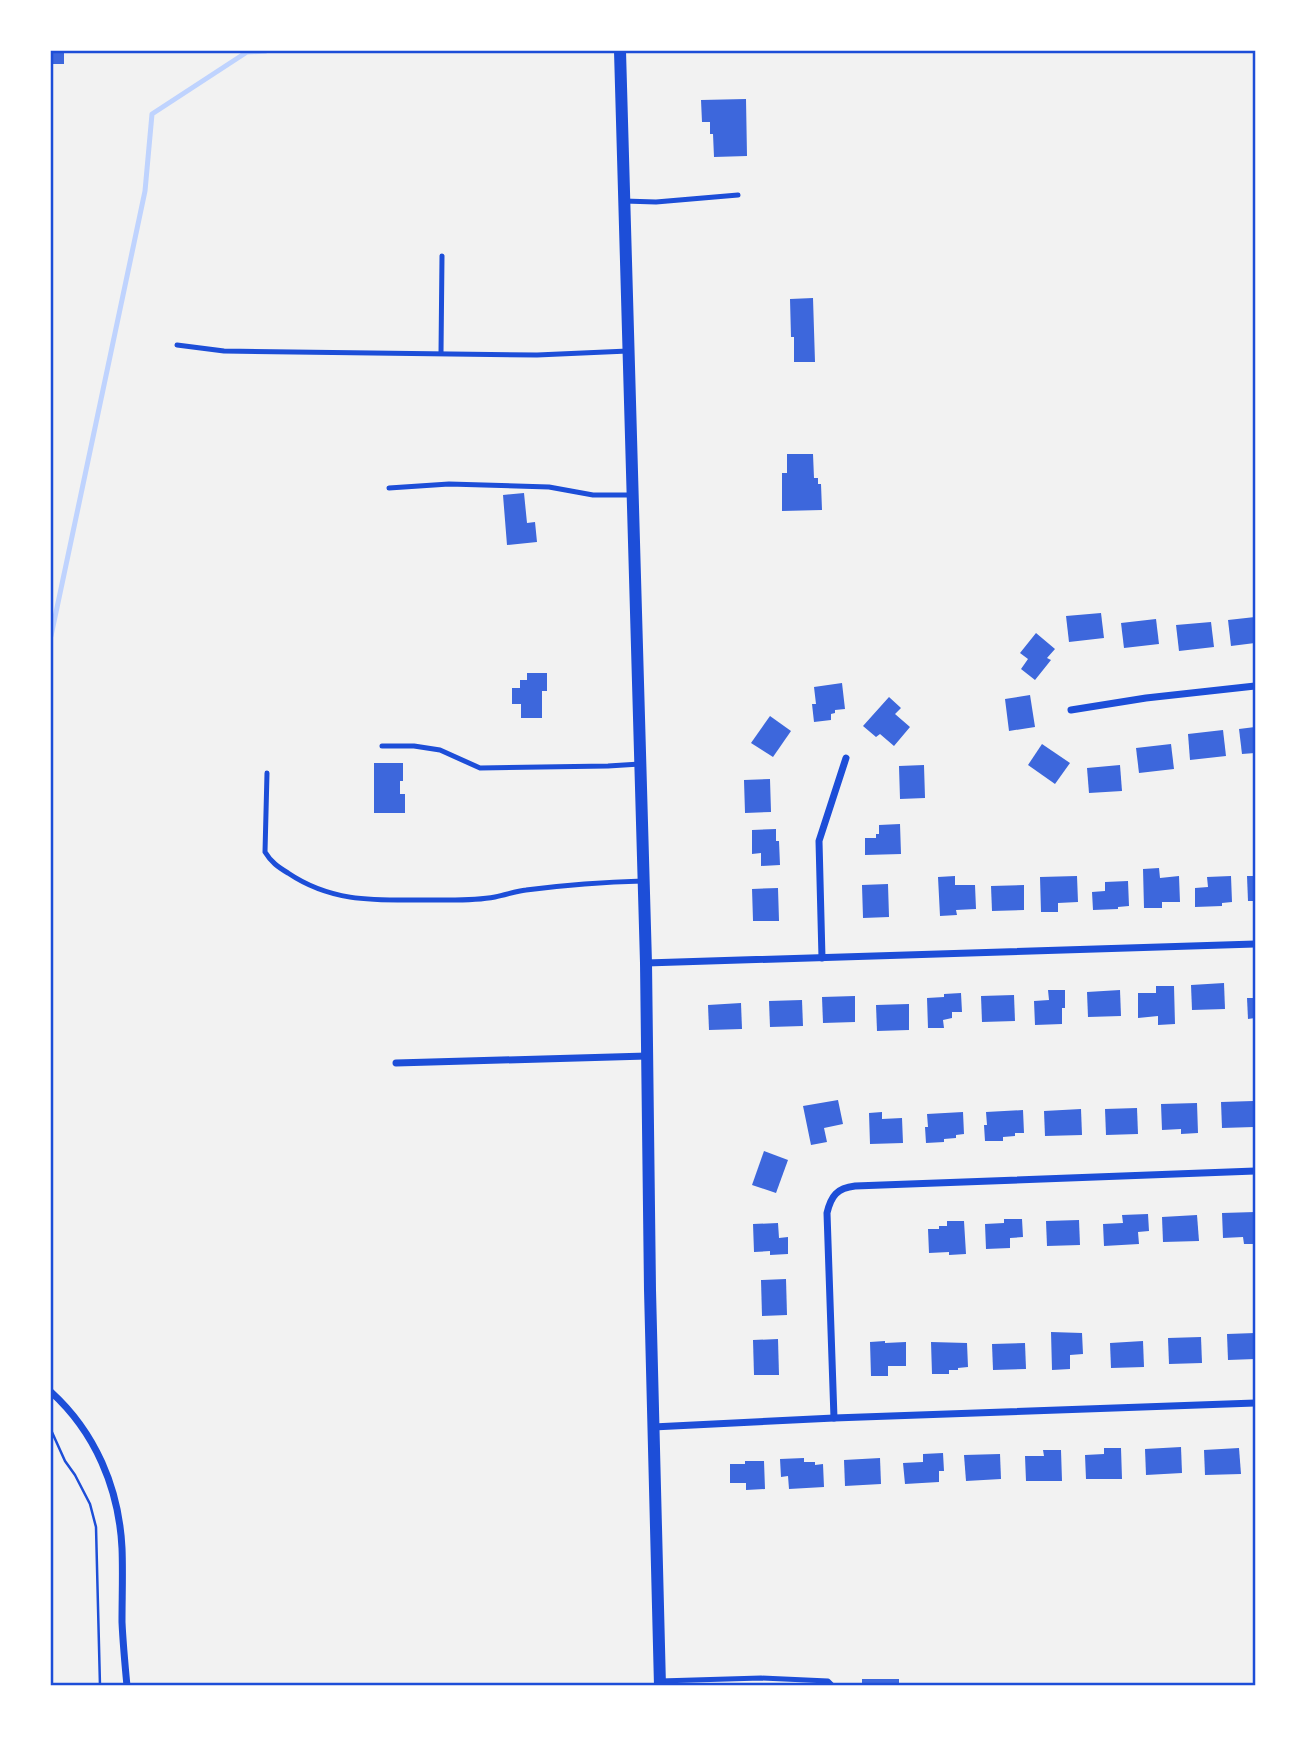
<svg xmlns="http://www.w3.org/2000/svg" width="1306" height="1737" font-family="Roboto,sans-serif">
	<rect width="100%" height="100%" fill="#f2f2f2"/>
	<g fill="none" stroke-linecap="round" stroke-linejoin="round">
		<!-- stream -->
		<path stroke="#bfd3fe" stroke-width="5" d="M51 636 145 191 152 114 247 52 266 51"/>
	</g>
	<!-- building -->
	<g fill="#3d67dc">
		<rect x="51" y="53" width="13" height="11"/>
		<path d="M746 99 747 156 714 157 713 134H710V122H702L701 100Z"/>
		<path d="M813 298 815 362H794V337H791L790 299Z"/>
		<path d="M787 454H813L814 478H818V484H821L822 510 782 511V473H787Z"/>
		<path d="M524 493 527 523 535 522 537 542 507 545 503 495Z"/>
		<path d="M1101 613 1104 638 1069 642 1066 616Z"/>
		<path d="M1255 617V643L1231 646 1228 620Z"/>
		<path d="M1156 619 1159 644 1124 648 1121 623Z"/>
		<path d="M1211 622 1214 647 1179 651 1176 625Z"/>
		<path d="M1036 633 1055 649 1047 658 1051 660 1035 680 1021 669 1028 659 1020 653Z"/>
		<path d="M527 673H547V691H542V718H521V704H512V688H520V680H527Z"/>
		<path d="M842 683 845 709 835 710V713L831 714V720L814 722 812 704H816L814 687Z"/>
		<path d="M1030 695 1035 727 1009 731 1005 699Z"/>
		<path d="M889 697 901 708 895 714 910 727 894 746 880 734 876 737 863 726Z"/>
		<path d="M770 716 791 731 773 757 751 743Z"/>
		<path d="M1255 727V753L1242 754 1239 729Z"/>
		<path d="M1223 730 1226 756 1190 760 1188 734Z"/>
		<path d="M1042 744 1070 763 1055 784 1028 765Z"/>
		<path d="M1171 744 1174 769 1139 773 1136 748Z"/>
		<path d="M374 763H403V781H400V794H405V813H374Z"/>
		<path d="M924 765 925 798 900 799 899 766Z"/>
		<path d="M1120 765 1122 791 1089 793 1087 768Z"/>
		<path d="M770 779 771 812 745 813 744 780Z"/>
		<path d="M900 824 901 854 865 855V838H876V834H879V825Z"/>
		<path d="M776 829V841H779L780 865 761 866V853L752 854V830Z"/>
		<path d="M1159 868 1160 878 1179 876 1180 902H1162V908H1144L1143 869Z"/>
		<path d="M955 876V885H975L976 909 956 910 957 915 940 916 938 877Z"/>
		<path d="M1077 876 1078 902 1058 903V912H1041L1040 877Z"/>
		<path d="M1231 876 1232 902 1222 903V906L1195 907V888L1208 887 1207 877Z"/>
		<path d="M1247 876H1255V901H1248Z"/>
		<path d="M1128 881 1129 906 1118 907V909L1093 910 1092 892 1105 891V882Z"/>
		<path d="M888 884 889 917 863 918 862 885Z"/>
		<path d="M1024 885V910L992 911 991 886Z"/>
		<path d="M778 888 779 921H753L752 889Z"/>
		<path d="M1224 983 1225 1009 1192 1010 1191 985Z"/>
		<path d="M1156 986H1174L1175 1024 1158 1025V1016L1138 1018V993H1156Z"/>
		<path d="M1048 990H1065V1008H1062V1024L1035 1025 1034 1001 1049 1000Z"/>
		<path d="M1120 990 1121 1016 1088 1017 1087 992Z"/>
		<path d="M961 993 962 1012H952V1018L943 1020 944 1028H928L927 998 944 997V994Z"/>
		<path d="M1014 995 1015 1021 982 1022 981 996Z"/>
		<path d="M855 996V1022L823 1023 822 997Z"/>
		<path d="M1247 998H1255V1018L1248 1019Z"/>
		<path d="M802 1000 803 1026 770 1027 769 1001Z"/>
		<path d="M741 1003 742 1029 709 1030 708 1005Z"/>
		<path d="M909 1004V1030L877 1031 876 1005Z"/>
		<path d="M838 1100 843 1124 824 1128 827 1142 811 1145 803 1106Z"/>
		<path d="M1253 1101 1254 1127 1222 1128 1221 1102Z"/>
		<path d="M1197 1103 1198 1133 1181 1134V1129L1162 1130 1161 1104Z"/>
		<path d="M1137 1108 1138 1134 1106 1135 1105 1109Z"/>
		<path d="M1081 1109 1082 1135 1045 1136 1044 1111Z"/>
		<path d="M1023 1110 1024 1133H1015V1136L1003 1137V1141H985L984 1125H987L986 1112Z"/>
		<path d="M882 1112V1119L902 1118 903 1143 870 1144 869 1113Z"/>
		<path d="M963 1112 964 1134 956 1135V1138L944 1139V1142L926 1143 925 1127H928L927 1114Z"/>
		<path d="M764 1151 788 1160 776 1193 752 1185Z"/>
		<path d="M1255 1212V1244H1244L1243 1237 1223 1238 1222 1213Z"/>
		<path d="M1148 1214 1149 1231 1138 1232 1139 1244 1104 1246 1103 1224 1123 1223 1122 1215Z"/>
		<path d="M1197 1215 1199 1241 1163 1242 1162 1217Z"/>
		<path d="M1004 1219H1022L1023 1237 1010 1238V1248L986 1249 985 1224 1004 1223Z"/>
		<path d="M1079 1220 1080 1245 1047 1246 1046 1221Z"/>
		<path d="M947 1221H964L966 1254 949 1255V1252L929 1253 928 1229H939V1226H947Z"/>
		<path d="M778 1223 779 1238 788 1237V1254L770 1255V1251L754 1252 753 1224Z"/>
		<path d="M786 1279 787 1315 762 1316 761 1280Z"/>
		<path d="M1051 1332 1082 1333 1083 1354 1070 1355V1369L1052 1370Z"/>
		<path d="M1255 1333V1359L1228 1360 1227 1334Z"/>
		<path d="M1201 1337 1202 1363 1169 1364 1168 1338Z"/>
		<path d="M778 1339 779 1375H754L753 1340Z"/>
		<path d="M885 1341V1343L906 1342V1366H888V1376H871L870 1342Z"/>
		<path d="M1143 1341 1144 1367 1111 1368 1110 1343Z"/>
		<path d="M931 1342 967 1343 968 1367 958 1368V1370H949V1374H932Z"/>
		<path d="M1025 1343 1026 1369 993 1370 992 1344Z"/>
		<path d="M1181 1447 1182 1473 1146 1475 1145 1449Z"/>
		<path d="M1104 1448H1121L1122 1479H1086L1085 1455 1104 1454Z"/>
		<path d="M1239 1448 1241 1474 1205 1475 1204 1450Z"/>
		<path d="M1043 1450H1061L1062 1481H1026L1025 1456H1044Z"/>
		<path d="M943 1453 944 1471H939V1482L905 1484 903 1463 923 1462V1454Z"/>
		<path d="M1000 1454 1001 1479 966 1481 964 1455Z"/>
		<path d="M804 1458V1462H815V1465L823 1464 824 1487 789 1489 788 1476 781 1477 780 1459Z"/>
		<path d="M880 1458 881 1484 845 1486 844 1460Z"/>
		<path d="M745 1461H764L765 1489 746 1490V1483H730V1464H745Z"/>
		<rect x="862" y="1679" width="37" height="7"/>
	</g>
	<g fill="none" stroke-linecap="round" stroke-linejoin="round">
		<!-- path -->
		<path stroke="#1d4ed8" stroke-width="2.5" d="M51 1430 65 1461 75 1475 90 1504 96 1527 100 1686"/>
		<!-- service -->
		<g stroke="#1d4ed8" stroke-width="5">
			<path d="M624 201 656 202 738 195"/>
			<path d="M177 345 224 351 537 355 628 351"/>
			<path d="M441 353 442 256"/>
			<path d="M389 488 449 484 549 487 593 495H632"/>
			<path d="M382 746H414L440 750 480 768 608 766 640 764"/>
			<path d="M267 773 265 852C271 862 278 867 288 873 334 904 379 900 432 900 453 900 474 901 495 897 506 895 516 891 526 890 565 885 604 882 643 881"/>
			<path d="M660 1681 761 1678 828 1681 833 1686"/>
		</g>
		<!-- minor -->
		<g stroke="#1d4ed8" stroke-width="7">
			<path d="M1071 710 1146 698 1255 686"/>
			<path d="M822 958 819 841 846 758"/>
			<path d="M646 963 1255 944"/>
			<path d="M396 1063 647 1056"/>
			<path d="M51 1392C95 1432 119 1488 122 1548 123 1572 122 1597 122 1622 123 1644 125 1665 127 1686"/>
			<path d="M834 1418 827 1213C831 1196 837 1188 855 1186L1255 1171"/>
			<path d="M653 1427 834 1418 1255 1403"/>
		</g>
		<!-- tertiary -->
		<path stroke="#1d4ed8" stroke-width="12" d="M620 51 646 963 650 1290 660 1686"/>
	</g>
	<!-- border -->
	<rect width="1306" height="1737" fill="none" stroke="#ffffff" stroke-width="105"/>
	<rect x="52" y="52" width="1202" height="1632" fill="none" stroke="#1d4ed8" stroke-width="2.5"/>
</svg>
